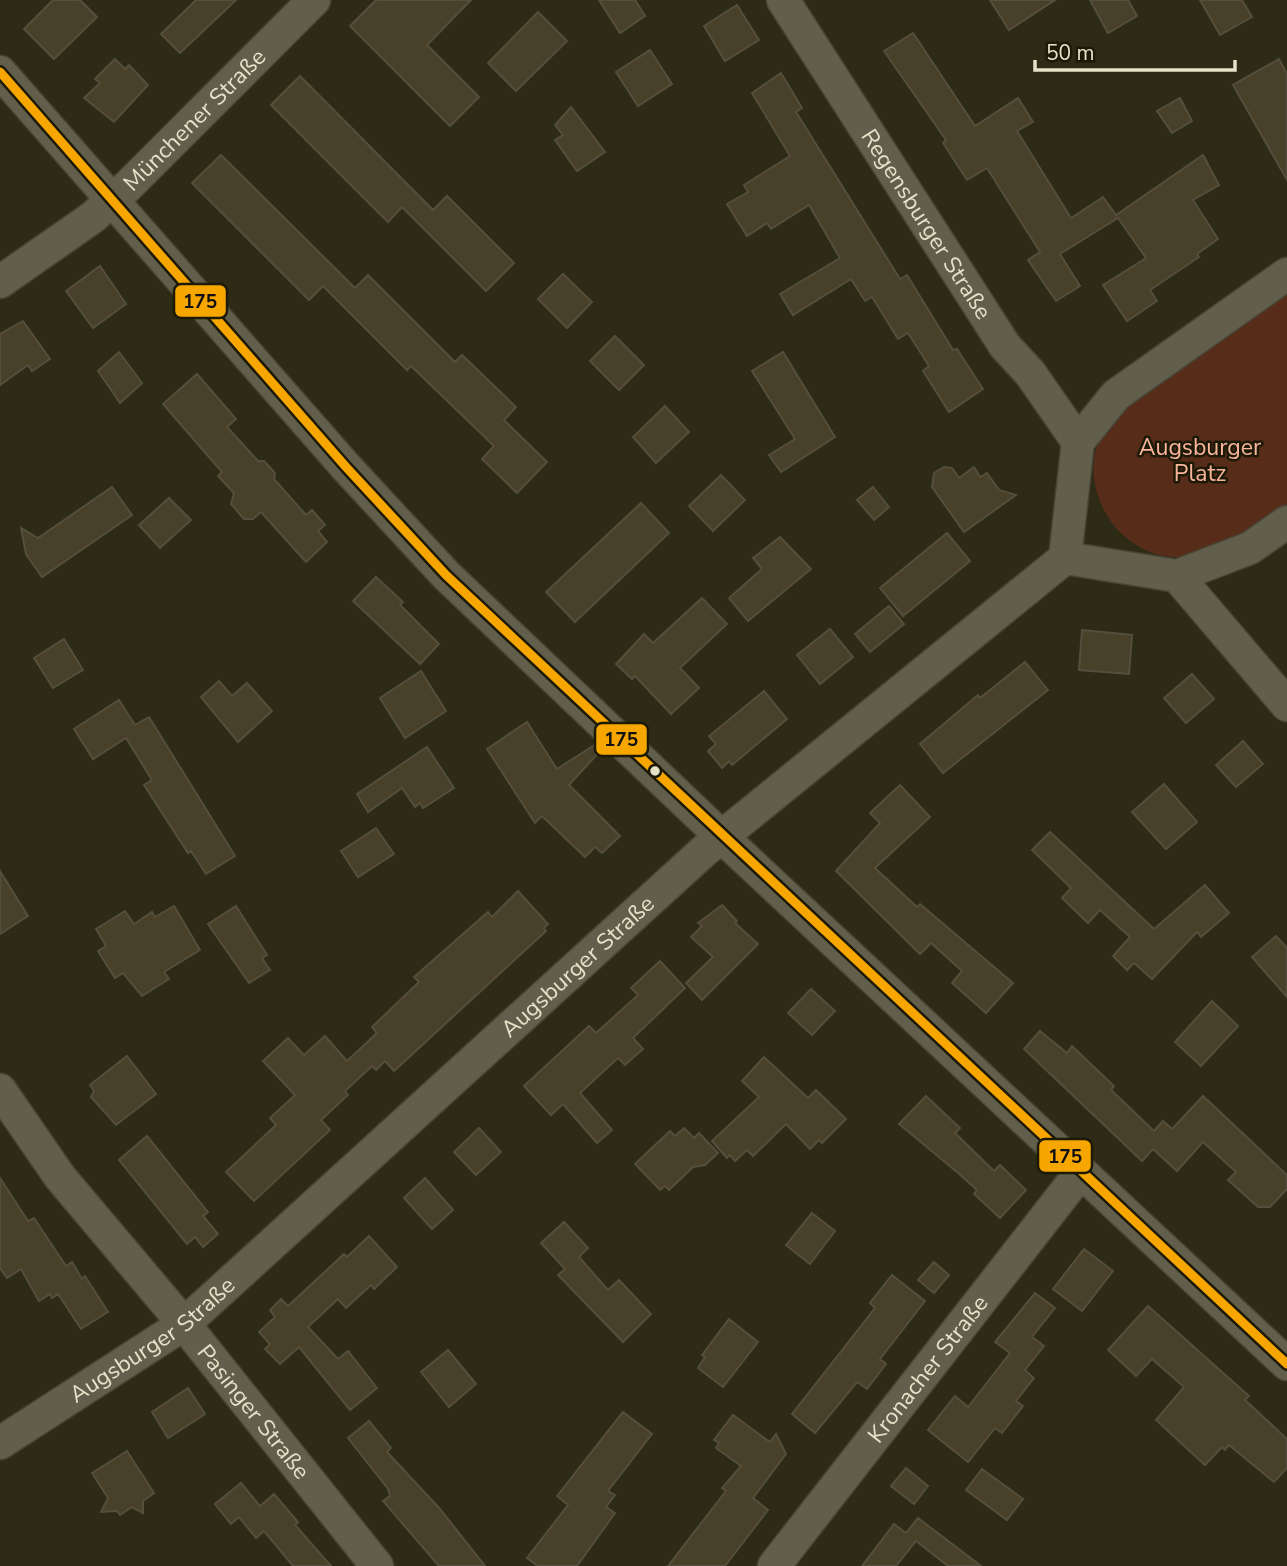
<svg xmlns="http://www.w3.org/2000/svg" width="1287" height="1566" font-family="'Nunito Sans',sans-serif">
	<rect width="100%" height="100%" fill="#2d2a16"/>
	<!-- green -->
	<path fill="#572d1a" d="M1287 291V514C1275 523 1261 535 1248 542 1228 551 1196 557 1175 557 1117 555 1076 488 1101 436 1105 428 1111 421 1116 414Z"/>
	<!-- building -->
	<g fill="#484028" stroke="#544e3c" stroke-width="2">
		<path d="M53 0H80L97 17 54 59 24 29Z"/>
		<path d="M196 0H236L180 53 161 34Z"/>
		<path d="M376 0H471L427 45 479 97 450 126 350 26Z"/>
		<path d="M599 0H635L645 16 620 33Z"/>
		<path d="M990 0H1055L1009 30Z"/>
		<path d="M1090 0H1128L1137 16 1108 33Z"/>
		<path d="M1200 0H1242L1252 17 1220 35Z"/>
		<path d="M737 5 759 40 725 61 704 26Z"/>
		<path d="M538 12 567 41 516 91 488 63Z"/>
		<path d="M913 33 975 126 1018 98 1033 122 1017 131 1071 218 1103 197 1116 215 1203 155 1219 185 1193 200 1218 239 1197 254 1199 257 1150 290 1157 301 1127 321 1103 285 1146 258 1118 218 1060 254 1080 286 1056 301 1028 260 1040 252 987 168 967 180 943 143 946 140 884 51Z"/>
		<path d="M650 50 672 84 638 106 616 72Z"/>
		<path d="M115 59 125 69 129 65 148 85 114 122 84 98 100 83 95 79Z"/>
		<path d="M1279 59 1287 74V180L1233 85Z"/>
		<path d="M781 73 802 108 796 112 900 279 907 275 953 350 957 349 983 389 949 412 923 371 929 366 908 333 898 339 872 297 865 301 851 279 793 315 780 294 840 258 809 205 771 229 767 223 747 236 727 204 748 192 744 185 790 156 752 93Z"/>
		<path d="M300 76 433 210 447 196 514 263 486 291 402 207 388 222 271 105Z"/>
		<path d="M1180 98 1192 121 1172 133 1157 111Z"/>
		<path d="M571 107 605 152 577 171 555 140 563 135 555 125Z"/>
		<path d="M221 155 355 288 368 275 455 362 462 355 516 407 504 420 547 462 517 493 482 459 494 446 411 366 407 370 323 286 309 300 192 183Z"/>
		<path d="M100 266 126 304 93 328 66 291Z"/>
		<path d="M563 274 592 302 567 328 538 299Z"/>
		<path d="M23 321 50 359 32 371 28 365 0 385V334Z"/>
		<path d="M615 336 644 365 619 390 590 361Z"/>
		<path d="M119 352 142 383 120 403 98 371Z"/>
		<path d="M783 352 835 437 781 472 769 455 795 439 752 371Z"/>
		<path d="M197 374 236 419 227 427 258 461H264L275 473 274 479 306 515 312 510 325 525 318 531 327 542 306 562 261 512 253 519H244L231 504 234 493 218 476 222 472 163 404Z"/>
		<path d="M665 406 689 432 656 463 633 437Z"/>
		<path d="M944 467 952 468 959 478 974 467 980 477 987 473 999 490 1016 495 964 532 932 487 934 473Z"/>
		<path d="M721 475 745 500 713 531 689 506Z"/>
		<path d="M112 487 132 515 42 577 26 554 21 528 38 538Z"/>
		<path d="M873 487 889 507 874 520 857 500Z"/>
		<path d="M169 498 191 520 160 548 139 525Z"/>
		<path d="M641 503 669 533 575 622 546 592Z"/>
		<path d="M947 533 970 561 903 616 880 588Z"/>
		<path d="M780 537 811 569 748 621 729 598 762 569 753 558Z"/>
		<path d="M376 577 403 602 400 605 439 644 420 664 353 601Z"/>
		<path d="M702 598 727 624 680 668 699 688 671 714 635 676 632 679 616 664 644 634 653 643Z"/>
		<path d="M889 606 904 624 870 652 855 634Z"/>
		<path d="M830 629 853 657 820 684 797 655Z"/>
		<path d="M1082 630 1132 635 1129 674 1079 670Z"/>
		<path d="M64 639 83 670 53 688 34 658Z"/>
		<path d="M1025 662 1048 690 943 773 920 744 978 695 980 698Z"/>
		<path d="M421 671 446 711 405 738 380 698Z"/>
		<path d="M1192 674 1214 699 1186 723 1164 698Z"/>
		<path d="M219 681 232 696 247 683 272 711 238 742 201 697Z"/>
		<path d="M764 691 787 719 732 765 729 761 722 768 708 751 716 744 709 736Z"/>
		<path d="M119 700 135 725 149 717 235 856 206 874 191 851 188 853 144 785 152 780 126 738 93 759 74 729Z"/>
		<path d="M527 722 557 769 596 744 601 750 569 785 620 836 602 853 595 847 585 857 542 816 535 823 487 749Z"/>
		<path d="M1243 741 1263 764 1236 787 1216 765Z"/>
		<path d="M427 747 454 788 423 808 420 803 415 807 402 788 368 812 357 794Z"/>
		<path d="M1164 784 1197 822 1166 849 1132 812Z"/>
		<path d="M900 785 930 817 875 868 917 907 920 904 1013 983 986 1013 952 983 962 971 931 943 920 954 836 871 880 823 870 813Z"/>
		<path d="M376 828 394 854 358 877 341 851Z"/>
		<path d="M1050 832 1154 929 1205 885 1229 913 1201 937 1197 932 1152 979 1134 963 1127 970 1113 956 1130 937 1100 910 1088 923 1062 898 1071 888 1032 850Z"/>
		<path d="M0 871 28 916 0 934Z"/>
		<path d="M518 891 548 924 544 928 546 931 394 1071 385 1061 376 1070 372 1066 345 1091 348 1095 321 1120 330 1130 254 1201 226 1172 276 1125 270 1118 295 1095 263 1061 288 1038 304 1055 325 1036 347 1061 377 1033 372 1027 419 982 414 977 488 912 492 917Z"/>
		<path d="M722 905 737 921 735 923 758 944 702 1000 686 983 713 957 691 937 702 926 698 923Z"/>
		<path d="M174 906 200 950 164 972 169 979 142 996 123 973 115 978 98 951 106 946 96 929 125 911 134 924 152 912 155 917Z"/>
		<path d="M236 906 267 955 262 958 270 970 249 983 208 924Z"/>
		<path d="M1276 936 1287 948V997L1252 957Z"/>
		<path d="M660 961 685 988 633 1038 643 1049 625 1065 618 1058 580 1093 612 1130 597 1143 563 1104 551 1115 524 1086 589 1026 596 1033 638 995 631 988Z"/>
		<path d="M811 989 835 1011 812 1035 788 1013Z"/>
		<path d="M1212 1001 1238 1026 1201 1066 1175 1042Z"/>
		<path d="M1040 1031 1067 1053 1072 1046 1114 1086 1111 1090 1154 1131 1163 1121 1172 1129 1203 1096 1287 1175V1189L1270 1207H1258L1228 1180 1236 1172 1203 1142 1177 1171 1153 1149 1142 1161 1024 1049Z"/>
		<path d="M127 1056 156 1094 116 1125 91 1097 94 1091 90 1085Z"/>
		<path d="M764 1057 808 1098 816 1090 846 1119 822 1143 819 1140 810 1149 786 1124 753 1156 747 1150 735 1161 730 1155 727 1158 712 1141 759 1097 742 1081Z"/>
		<path d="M926 1096 960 1128 955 1133 994 1171 1000 1165 1026 1190 1000 1218 974 1194 977 1190 957 1172 899 1124Z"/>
		<path d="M479 1128 501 1152 476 1175 454 1152Z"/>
		<path d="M684 1128 694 1138 699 1133 718 1153 705 1165 693 1167 669 1190 665 1186 660 1190 635 1164 670 1131 675 1136Z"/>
		<path d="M147 1136 208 1212 203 1216 218 1234 203 1247 195 1237 187 1244 119 1160Z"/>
		<path d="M0 1178 28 1221 34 1218 66 1266 72 1262 82 1279 85 1276 108 1312 81 1329 58 1294 52 1298 50 1294 39 1301 21 1269 7 1278 0 1268Z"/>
		<path d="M425 1178 453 1210 432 1229 404 1198Z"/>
		<path d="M812 1213 835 1231 810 1264 786 1245Z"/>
		<path d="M564 1222 588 1248 579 1257 608 1290 619 1280 651 1314 623 1342 558 1275 565 1269 541 1243Z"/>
		<path d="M369 1236 397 1267 374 1289 371 1285 346 1308 338 1299 308 1327 338 1359 348 1351 377 1388 350 1410 299 1347 280 1364 265 1349 270 1344 259 1332 275 1317 270 1310 281 1299 288 1306 344 1254 347 1257Z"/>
		<path d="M1084 1249 1113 1271 1082 1311 1053 1289Z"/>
		<path d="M934 1262 949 1275 934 1293 918 1280Z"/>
		<path d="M892 1275 925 1301 880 1359 886 1364 867 1389 857 1382 815 1433 792 1414 875 1308 870 1303Z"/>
		<path d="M1035 1293 1055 1308 1032 1337 1044 1346 1025 1370 1034 1378 1016 1401 1023 1406 1002 1433 995 1428 968 1462 928 1430 955 1396 968 1407 1010 1353 995 1342Z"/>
		<path d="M1148 1306 1249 1396 1245 1400 1287 1439V1468L1274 1482 1229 1445 1225 1450 1222 1447 1205 1465 1156 1420 1184 1387 1152 1359 1136 1376 1108 1350Z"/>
		<path d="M729 1319 758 1342 723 1387 698 1368 705 1357 702 1355Z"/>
		<path d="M448 1350 476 1384 449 1407 421 1372Z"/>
		<path d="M188 1388 205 1414 168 1438 152 1412Z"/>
		<path d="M623 1412 652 1434 608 1491 615 1495 606 1507 615 1513 577 1566H538L527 1558 568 1505 557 1496Z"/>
		<path d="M733 1415 770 1442 776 1434 786 1454 753 1498 768 1510 725 1566H668L726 1491 722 1488 741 1466 716 1448 719 1443 714 1440Z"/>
		<path d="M369 1421 391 1448 387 1452 440 1509 485 1566H439L383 1501 390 1496 388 1489 348 1438Z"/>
		<path d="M127 1451 154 1493 143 1501V1513L132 1507 120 1515 117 1511 101 1512 108 1498 92 1473Z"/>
		<path d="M906 1468 928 1486 914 1504 891 1486Z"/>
		<path d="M982 1469 1023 1499 1007 1520 966 1490Z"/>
		<path d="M241 1483 260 1506 274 1494 298 1522 295 1525 331 1566H293L264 1531 256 1538 239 1517 231 1524 215 1504Z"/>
		<path d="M918 1518 981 1566H948L916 1541 896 1566H862L894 1524 906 1533Z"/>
	</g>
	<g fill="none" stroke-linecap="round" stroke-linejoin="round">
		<defs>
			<g id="minor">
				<path id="s1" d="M783 0 1005 346 1030 373 1078 442"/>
				<path d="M0 72 346 467 446 575 722 837 1287 1364"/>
				<path id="s2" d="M0 282 93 217 128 186 314 0"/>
				<path d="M1065 558 1078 442 1116 395 1287 274"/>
				<path d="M1177 576 1287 705"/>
				<path id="s3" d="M0 1090 60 1177 184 1324 377 1566"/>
				<path id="s4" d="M0 1443 184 1324 704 851 1065 558 1177 576 1250 548 1287 522"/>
				<path id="s5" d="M774 1566 1081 1172"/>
			</g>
		</defs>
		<!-- minor casing -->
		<use href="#minor" stroke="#474435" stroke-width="35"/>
		<!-- minor -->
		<use href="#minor" stroke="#615e4c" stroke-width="32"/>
		<defs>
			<path id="bus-1" d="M0 72 346 467 446 575 1287 1364"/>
		</defs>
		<!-- bus-1 casing -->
		<use href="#bus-1" stroke="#1c1906" stroke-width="14"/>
		<!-- bus-1 -->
		<use href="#bus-1" stroke="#f7a600" stroke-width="9"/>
	</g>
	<!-- markers -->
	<circle fill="#e5e2c8" stroke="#1c1906" stroke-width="2.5" cx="655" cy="771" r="6"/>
	<g text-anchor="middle" stroke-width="5" stroke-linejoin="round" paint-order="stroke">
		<!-- street labels -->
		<g font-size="23" fill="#e5e2c8" stroke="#1c1906">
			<text dy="8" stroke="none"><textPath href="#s2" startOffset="254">Münchener Straße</textPath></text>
			<text dy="8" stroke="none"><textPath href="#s1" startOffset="266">Regensburger Straße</textPath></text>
			<text dy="8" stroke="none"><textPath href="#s4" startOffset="751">Augsburger Straße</textPath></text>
			<text dy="8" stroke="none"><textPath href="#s4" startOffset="184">Augsburger Straße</textPath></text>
			<text dy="8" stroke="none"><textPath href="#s5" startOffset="250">Kronacher Straße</textPath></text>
			<text dy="8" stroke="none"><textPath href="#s3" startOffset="410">Pasinger Straße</textPath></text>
		</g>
		<!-- park labels -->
		<g font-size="23" fill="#f9b49a" stroke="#1c1906">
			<text x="1200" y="455">Augsburger<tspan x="1200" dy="26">Platz</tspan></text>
		</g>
	</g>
	<g stroke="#1c1906" stroke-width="2.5">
		<rect x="174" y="284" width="53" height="34" rx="7" fill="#f7a600"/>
		<rect x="595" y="723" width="53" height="33" rx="7" fill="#f7a600"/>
		<rect x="1038" y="1139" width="54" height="34" rx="7" fill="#f7a600"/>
	</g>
	<g font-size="19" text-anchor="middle" font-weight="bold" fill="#111">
		<text x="200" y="308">175</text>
		<text x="621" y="746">175</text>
		<text x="1065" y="1163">175</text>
	</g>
	<!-- scale -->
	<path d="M1035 60v10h200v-10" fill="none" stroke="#e5e2c8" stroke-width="3.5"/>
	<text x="1046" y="60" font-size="21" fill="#e5e2c8" stroke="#1c1906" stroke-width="5" paint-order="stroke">50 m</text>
</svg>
